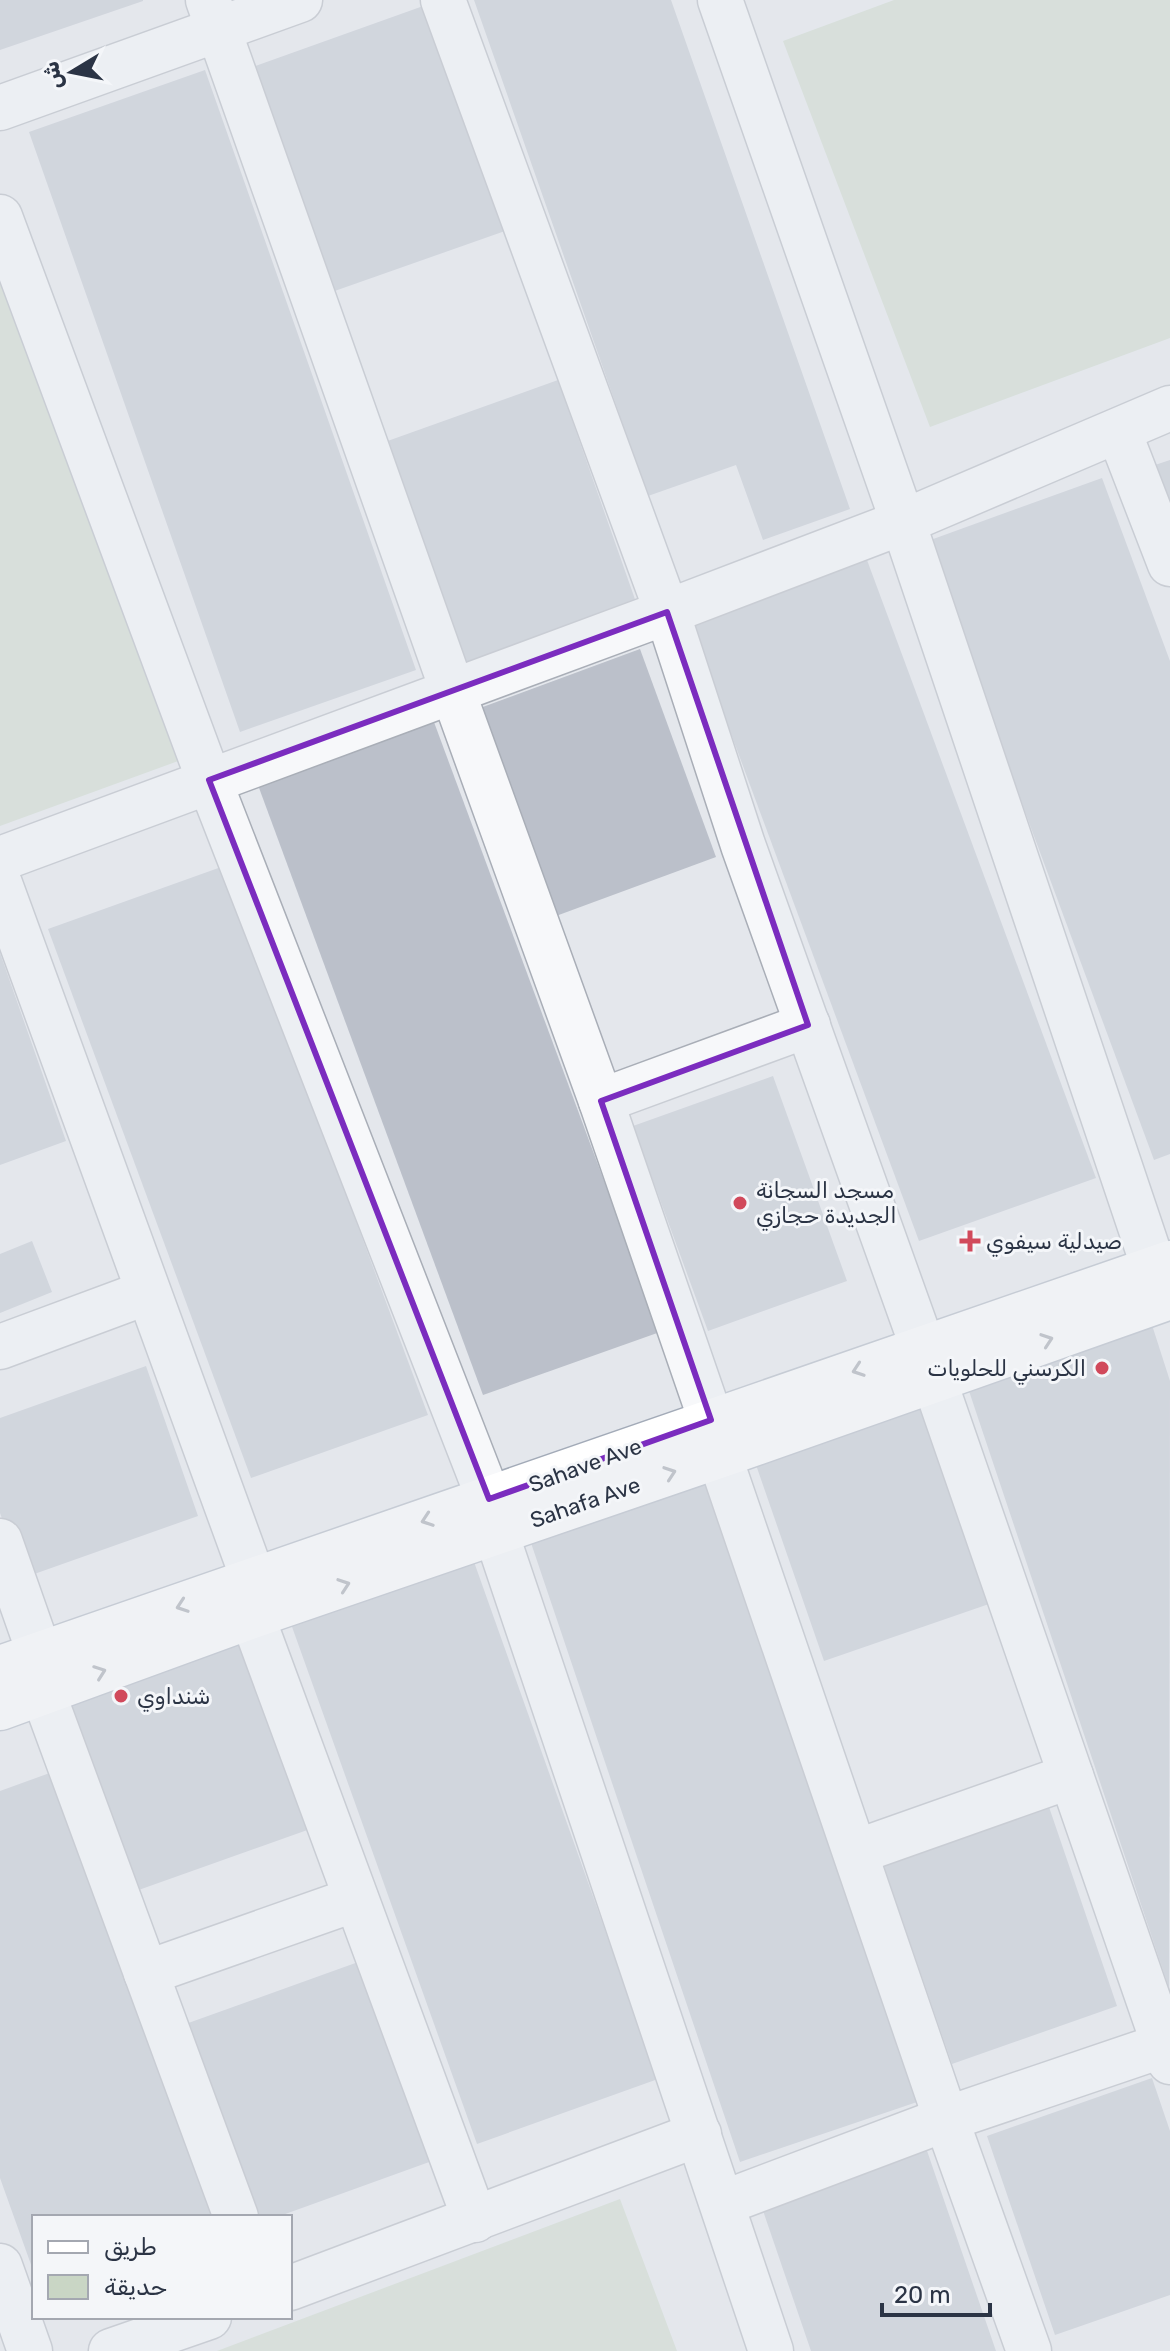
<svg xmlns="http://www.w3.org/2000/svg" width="1170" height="2351" font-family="Rubik,'Noto Naskh Arabic',sans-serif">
	<rect width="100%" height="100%" fill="#e4e7ec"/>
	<!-- green -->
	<g fill="#c9d6c5">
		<path d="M894 0H1170V338L930 427 783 41Z"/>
		<path d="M0 260 181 760 0 826Z"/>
		<path d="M620 2199 677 2351H217Z"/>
	</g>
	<!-- building -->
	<g fill="#bbc0ca">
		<path d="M0 0H143V1L0 50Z"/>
		<path d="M474 0H671L850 509 763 540 736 465 648 496Z"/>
		<path d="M426 5 505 231 329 293 250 68Z"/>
		<path d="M205 70 416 670 240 732 29 132Z"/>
		<path d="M558 380 637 605 461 667 382 443Z"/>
		<path d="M1170 460V532L1146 468Z"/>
		<path d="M1102 478 1170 661V1154L1154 1160 925 542Z"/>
		<path d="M867 560 1096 1178 919 1241 690 623Z"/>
		<path d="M640 649 716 857 556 916 480 708Z"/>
		<path d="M431 714 660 1332 483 1395 255 777Z"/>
		<path d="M224 866 428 1415 251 1478 48 929Z"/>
		<path d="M0 953 66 1141 0 1165Z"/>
		<path d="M773 1076 847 1281 708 1331 633 1126Z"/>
		<path d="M32 1241 52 1292 0 1313V1254Z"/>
		<path d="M1152 1325 1170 1381 1169 1988 968 1388Z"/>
		<path d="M146 1366 198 1516 23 1578 0 1513V1418Z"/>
		<path d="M921 1405 989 1604 824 1661 755 1462Z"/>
		<path d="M713 1475 923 2100 740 2162 529 1537Z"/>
		<path d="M468 1545 658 2079 477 2144 286 1610Z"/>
		<path d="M242 1627 313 1828 133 1892 61 1692Z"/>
		<path d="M58 1770 218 2217H34V2273L0 2178V1791Z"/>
		<path d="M1049 1807 1117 2006 952 2064 883 1864Z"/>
		<path d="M361 1961 432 2161 277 2217H248L180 2026Z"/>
		<path d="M1152 2078 1170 2131V2295L1055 2335 987 2136Z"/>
		<path d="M925 2145 996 2351H811L760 2202Z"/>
	</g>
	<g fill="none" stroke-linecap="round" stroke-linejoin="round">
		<defs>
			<g id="minor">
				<path d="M208 0 453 692 601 1101 711 1420"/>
				<path d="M443 0 667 612 743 845 923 1348 1170 2062"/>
				<path d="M720 0 903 522 1154 1268"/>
				<path d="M0 108 300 0"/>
				<path d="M0 217 209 780 489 1499"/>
				<path d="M1119 432 1170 564"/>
				<path d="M0 859 667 612 903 522 1170 408"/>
				<path d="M0 884 254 1581"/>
				<path d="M601 1101 808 1025"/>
				<path d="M0 1347 148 1292"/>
				<path d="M719 1455 946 2119 1029 2351"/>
				<path d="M496 1533 771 2351"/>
				<path d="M0 1541 40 1655"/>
				<path d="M252 1616 475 2220"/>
				<path d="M43 1693 236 2217"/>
				<path d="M856 1852 1071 1776"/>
				<path d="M146 1973 356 1899"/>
				<path d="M723 2203 946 2119 1170 2043"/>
				<path d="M0 2266 30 2351"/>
				<path d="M290 2288 699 2134"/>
				<path d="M111 2351 209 2317"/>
			</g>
			<g id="major">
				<path d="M0 1668 1170 1263"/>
				<path d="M0 1708 252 1616 739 1449 1170 1297"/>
			</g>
		</defs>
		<!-- minor casing -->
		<use href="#minor" stroke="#a9aeb7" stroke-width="47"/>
		<!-- major casing -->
		<use href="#major" stroke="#a3abb8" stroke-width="47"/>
		<!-- minor -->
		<use href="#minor" stroke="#f7f8fa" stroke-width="44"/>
		<!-- major -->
		<use href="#major" stroke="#fff" stroke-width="44"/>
	</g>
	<!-- one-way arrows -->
	<defs><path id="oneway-chevron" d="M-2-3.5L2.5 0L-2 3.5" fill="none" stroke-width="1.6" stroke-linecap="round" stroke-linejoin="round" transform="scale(2)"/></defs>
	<g stroke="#959aa2">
		<use href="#oneway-chevron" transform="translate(1047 1340) rotate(-19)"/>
		<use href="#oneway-chevron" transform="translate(858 1370) rotate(161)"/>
		<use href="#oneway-chevron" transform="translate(670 1473) rotate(-19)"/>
		<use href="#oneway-chevron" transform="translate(427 1520) rotate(161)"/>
		<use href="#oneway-chevron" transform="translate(344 1585) rotate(-19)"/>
		<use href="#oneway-chevron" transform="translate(182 1606) rotate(161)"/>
		<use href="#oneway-chevron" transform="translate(100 1672) rotate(-20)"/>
	</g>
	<!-- marked area -->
	<path d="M0 0H1170V2351H0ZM667 612 808 1025 601 1101 711 1420 489 1499 209 780Z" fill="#e4e7ec" fill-opacity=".55" fill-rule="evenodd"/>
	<path fill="none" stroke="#7b2cbf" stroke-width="6" stroke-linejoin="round" d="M667 612 808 1025 601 1101 711 1420 489 1499 209 780Z"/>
	<!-- markers -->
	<g fill="#d1495b" stroke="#f4f6f9" stroke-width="3">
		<circle cx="740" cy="1203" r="8"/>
		<path d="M966 1229h8v8h8v8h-8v8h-8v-8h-8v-8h8z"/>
		<circle cx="1102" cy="1368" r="8"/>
		<circle cx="121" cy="1696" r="8"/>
	</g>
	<g text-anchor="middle" stroke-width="6" stroke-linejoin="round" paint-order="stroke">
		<!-- poi labels -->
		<g font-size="22" fill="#2b3445" stroke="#f4f6f9" text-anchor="start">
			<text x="756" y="1198">مسجد السجانة<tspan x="756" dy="25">الجديدة حجازي</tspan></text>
			<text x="986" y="1249">صيدلية سيفوي</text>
			<text x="1086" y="1376" text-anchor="end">الكرسني للحلويات</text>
			<text x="137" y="1704">شنداوي</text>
		</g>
		<!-- street labels -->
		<g font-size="22" fill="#2b3445" stroke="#f4f6f9">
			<text transform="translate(585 1465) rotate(-20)" y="8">Sahave Ave</text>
			<text transform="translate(585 1502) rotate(-19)" y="8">Sahafa Ave</text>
		</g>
	</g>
	<!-- legend -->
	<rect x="32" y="2215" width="260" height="104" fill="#f4f6f9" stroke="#a4a8b1" stroke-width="2"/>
	<rect x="48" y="2241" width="40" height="12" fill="#ffffff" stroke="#a4a8b1" stroke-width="2"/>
	<text x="104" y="2255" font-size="24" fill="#2b3445">طريق</text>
	<rect x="48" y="2275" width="40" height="24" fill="#c9d6c5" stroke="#a4a8b1" stroke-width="2"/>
	<text x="104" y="2295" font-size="24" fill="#2b3445">حديقة</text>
	<!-- north arrow -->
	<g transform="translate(72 72) rotate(260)" stroke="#f4f6f9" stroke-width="6" paint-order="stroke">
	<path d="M0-6L14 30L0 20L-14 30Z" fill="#2b3445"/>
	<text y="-12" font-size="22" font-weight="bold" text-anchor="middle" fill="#2b3445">ش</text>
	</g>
	<!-- scale -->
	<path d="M882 2303v12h108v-12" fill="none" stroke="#2b3445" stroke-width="4"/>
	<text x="894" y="2303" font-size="24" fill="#2b3445" stroke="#f4f6f9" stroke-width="6" paint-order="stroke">20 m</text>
</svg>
